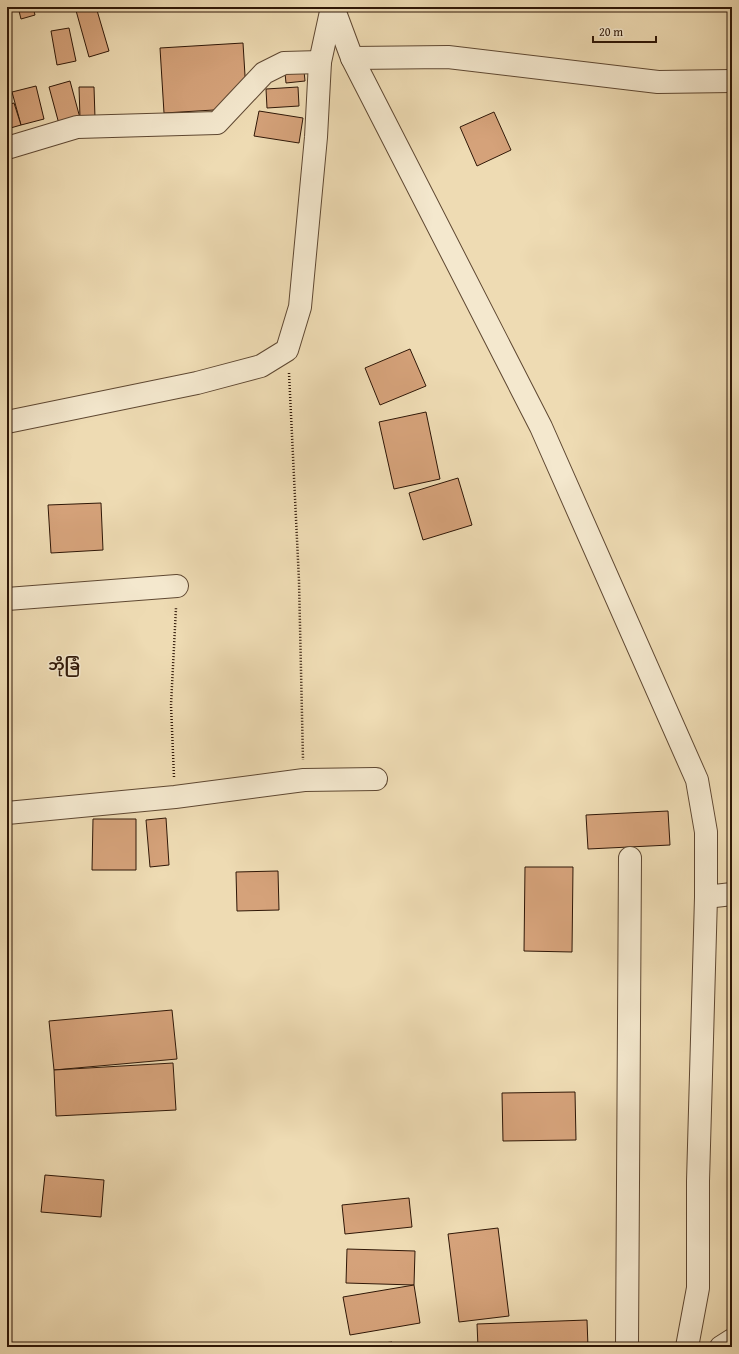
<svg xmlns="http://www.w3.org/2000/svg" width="739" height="1354" font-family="'Gentium Book Plus','Noto Sans Myanmar',serif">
	<rect width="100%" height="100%" fill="#eedbb3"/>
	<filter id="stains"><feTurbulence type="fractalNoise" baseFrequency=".005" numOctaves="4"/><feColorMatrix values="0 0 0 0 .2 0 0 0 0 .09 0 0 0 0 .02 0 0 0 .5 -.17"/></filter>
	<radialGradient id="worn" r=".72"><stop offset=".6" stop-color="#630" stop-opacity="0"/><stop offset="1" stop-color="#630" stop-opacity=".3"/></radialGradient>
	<!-- building -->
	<g fill="#d5a27a" stroke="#2f1707">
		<path d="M18 7H33L35 15 21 19Z"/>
		<path d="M75 7H96L109 51 89 57Z"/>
		<path d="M69 28 76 61 57 65 51 31Z"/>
		<path d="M243 43 247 108 164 113 160 48Z"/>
		<path d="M303 61 305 81 286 83 284 63Z"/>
		<path d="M70 81 80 118 59 124 49 87Z"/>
		<path d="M36 86 44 119 21 125 12 92Z"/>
		<path d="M79 87H94L95 118H80Z"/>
		<path d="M298 87 299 106 267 108 266 89Z"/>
		<path d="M14 103 21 125 7 129V105Z"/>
		<path d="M259 111 303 118 299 143 254 136Z"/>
		<path d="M494 112 511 150 477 166 460 127Z"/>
		<path d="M410 349 426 386 380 405 365 368Z"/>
		<path d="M426 412 440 479 394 489 379 422Z"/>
		<path d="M458 478 472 525 423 540 409 493Z"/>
		<path d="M101 503 103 550 51 553 48 505Z"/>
		<path d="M668 811 670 845 588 849 586 815Z"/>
		<path d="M166 818 169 865 150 867 146 820Z"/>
		<path d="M93 819H136V870H92Z"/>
		<path d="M525 867H573L572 952 524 951Z"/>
		<path d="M278 871 279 910 237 911 236 872Z"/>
		<path d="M172 1010 177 1059 54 1070 49 1021Z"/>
		<path d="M173 1063 176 1110 56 1116 54 1070Z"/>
		<path d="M575 1092 576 1140 503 1141 502 1093Z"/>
		<path d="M45 1175 104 1180 101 1217 41 1212Z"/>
		<path d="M409 1198 412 1227 345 1234 342 1205Z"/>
		<path d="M498 1228 509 1316 459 1322 448 1234Z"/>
		<path d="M347 1249 415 1251 414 1285 346 1283Z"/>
		<path d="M414 1285 420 1323 350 1335 343 1297Z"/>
		<path d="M587 1320 588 1347H478L477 1324Z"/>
		<path d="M392 1342V1347H348Z"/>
	</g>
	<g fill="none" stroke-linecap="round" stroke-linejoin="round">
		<defs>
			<g id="minor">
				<path d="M333 7 352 58 541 427 697 780 706 832V897L698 1181V1288L687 1347"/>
				<path d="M352 58 448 57 658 82 732 81"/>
				<path d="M7 148 77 127 217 123 264 73 284 63 320 62"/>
				<path d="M7 422 197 383 261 366 287 350 300 307 316 137 320 62 332 7"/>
				<path d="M7 599 177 586"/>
				<path d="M7 813 175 797 304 780 376 779"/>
				<path d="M706 897 732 894"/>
				<path d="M627 1347 630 858"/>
				<path d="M721 1347 732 1340"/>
			</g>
		</defs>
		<!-- minor casing -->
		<use href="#minor" stroke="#5f4832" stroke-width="24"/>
		<!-- path -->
		<g stroke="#2f1707" stroke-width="2.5" stroke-dasharray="1 2" stroke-linecap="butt">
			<path d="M289 373 299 581 303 760"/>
			<path d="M174 777 171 705 176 608"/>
		</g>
		<!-- minor -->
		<use href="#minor" stroke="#f4e8ce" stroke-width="22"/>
	</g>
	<g text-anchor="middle" stroke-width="3" stroke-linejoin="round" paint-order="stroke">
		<!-- quarter labels -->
		<g font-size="15" font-weight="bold" fill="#2f1707" stroke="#f4e8ce">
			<text x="64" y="670">ဘိုခြံ</text>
		</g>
	</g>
	<!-- margin -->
	<rect width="739" height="1354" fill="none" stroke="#eedbb3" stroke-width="24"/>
	<rect x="8" y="8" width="723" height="1338" fill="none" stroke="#2f1707" stroke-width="2"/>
	<rect x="12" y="12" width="715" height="1330" fill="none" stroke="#2f1707"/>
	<!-- scale -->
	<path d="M593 36v6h63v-6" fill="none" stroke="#2f1707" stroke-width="2"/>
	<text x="599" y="36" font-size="12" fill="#2f1707" stroke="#f4e8ce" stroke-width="3" paint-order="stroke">20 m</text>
	<rect width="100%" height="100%" filter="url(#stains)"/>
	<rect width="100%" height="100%" fill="url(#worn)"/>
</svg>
